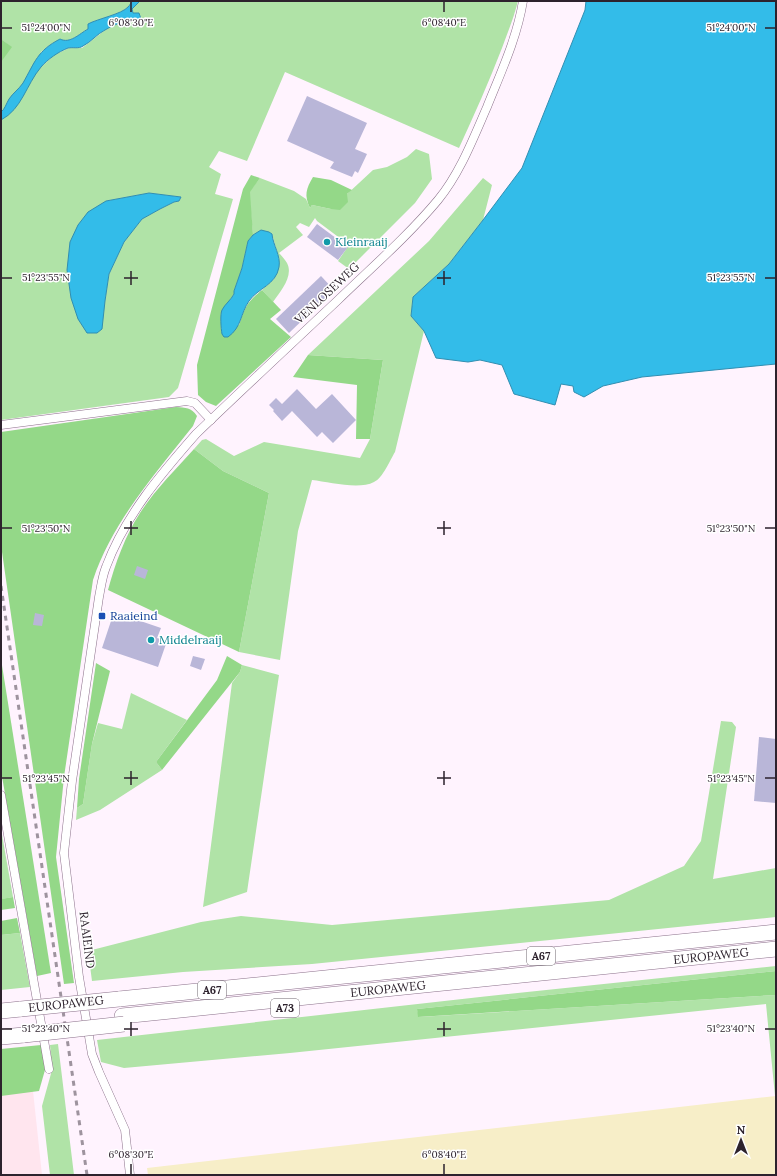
<svg xmlns="http://www.w3.org/2000/svg" width="777" height="1176" font-family="Lora,serif">
	<rect width="100%" height="100%" fill="#fff3fe"/>
	<!-- industrial -->
	<path fill="#ffe5ee" d="M33 1091 42 1175H1V1094Z"/>
	<!-- green -->
	<g fill="#b0e3a7" fill-rule="evenodd">
		<path d="M1 1H132C131 3 130 5 128 7 122 14 97 19 88 24V29C79 34 70 44 60 39L50 45 41 52 38 70 54 55 69 48H82L105 30 122 22 131 19H141L139 13H133L132 9 140 1H518C514 17 508 32 502 48 489 82 474 115 459 148L285 72 247 161 219 151 209 167 221 174 215 194 233 199 178 388 169 397 1 420V43L11 47 1 39ZM149 193 181 197 179 201 174 202 160 209 142 219 124 242 109 274 105 301 106 201Z"/>
		<path d="M416 149 429 154 432 179 415 203 349 269 338 261 349 245 317 221 315 218 309 227 300 223 296 227 303 235 279 253C282 256 285 260 287 263 294 276 280 292 273 302L262 290 274 279 279 259 272 234 261 231 253 235 249 192 260 178 294 191 306 199 310 208 312 205 331 209 373 170 387 167 407 157Z"/>
		<path d="M483 178 492 185 483 220 449 264 413 297 411 316 424 331 395 452C390 460 383 478 374 482 359 490 329 482 312 480L298 531 280 660 239 652 269 493 223 471 194 449 202 440 206 439 234 456 264 442 360 458 370 439 383 360 308 355 429 241Z"/>
		<path d="M242 665 279 675 247 892 203 907 232 683 240 672Z"/>
		<path d="M131 693 187 720 156 762 162 770 100 810 76 820 77 808 83 804 92 744 98 723 122 729Z"/>
		<path d="M721 721 732 722 736 727 713 879 776 868V917L312 964 183 972 92 981 88 951 201 922 241 916 332 925 609 900 684 866 701 841Z"/>
		<path d="M1 829 13 897 2 899 1 894Z"/>
		<path d="M20 933 30 987 1 990V935Z"/>
		<path d="M776 966V971L417 1009 419 1017 776 995V1096H775L766 1004 290 1053 124 1068 101 1062 97 1040 480 997Z"/>
		<path d="M58 1044 74 1175H50L42 1106 52 1070 50 1045Z"/>
	</g>
	<!-- forest -->
	<g fill="#94d888">
		<path d="M1 39 12 47 1 62Z"/>
		<path d="M251 175 260 178 250 192 253 235 248 241 242 268 234 291V294L221 314 222 321 221 329 239 325C245 307 247 302 262 290L281 310 270 319 291 337 216 406 206 402 198 395 197 365 243 189Z"/>
		<path d="M313 177 331 180 352 190 347 194 348 202 340 210 331 209 312 205 310 208C304 195 306 189 313 177Z"/>
		<path d="M308 355 383 360 370 439H356L357 385 293 377Z"/>
		<path d="M176 407C186 408 191 407 197 416L193 426C156 473 112 522 93 580L64 777 56 857 74 983 64 984 1 545V432Z"/>
		<path d="M194 449 223 471 269 493 239 652 108 590C115 564 125 536 140 513 155 490 175 470 194 449Z"/>
		<path d="M227 656 242 665 240 672 162 770 156 762 217 680Z"/>
		<path d="M1 659 51 973 37 976 1 771Z"/>
		<path d="M96 663 110 671 92 744 83 804 77 808 79 779Z"/>
		<path d="M13 897 15 908 1 910V899Z"/>
		<path d="M17 918 20 933 1 935V921Z"/>
		<path d="M776 971V995L418 1017 417 1009Z"/>
		<path d="M41 1045 45 1070 39 1091 1 1096V1049Z"/>
	</g>
	<!-- sand -->
	<path fill="#f7eec8" d="M776 1096V1175H148L147 1168Z"/>
	<!-- water -->
	<g fill="#33bce9" stroke="#318eb1">
		<path d="M132 1H140L132 9 133 13H139L141 19 134 22 131 19C122 22 113 25 105 30 97 34 91 42 83 46 79 49 73 47 68 48 58 52 48 59 41 67 26 85 22 109 1 120V112C5 109 6 104 9 99 13 93 19 89 23 83 35 62 37 51 60 39 70 44 79 34 88 29V24C97 19 122 14 128 7 130 5 131 3 132 1Z"/>
		<path d="M586 1H776V364L642 377 603 386 584 397 574 392 573 386 561 384 555 405 514 394 502 365 480 360 468 362 436 358 424 331 411 316 413 297 449 264 483 220 522 168 585 10Z"/>
		<path d="M149 193 181 197 179 201 174 202 160 209 142 219 124 242 109 274 105 301 102 329 97 333H87L78 319 71 298 67 270 70 242 78 225 88 212 106 201Z"/>
		<path d="M261 230 269 232 272 234C273 245 281 256 279 267 276 285 258 288 249 301 240 314 242 327 228 337H224L222 334C221 329 220 314 222 310 225 304 231 300 234 294V291L242 268 248 241 253 235Z"/>
	</g>
	<!-- building -->
	<g fill="#b9b6d8">
		<path d="M307 96 367 123 355 149 367 154 358 173 355 171 352 177 330 168 334 162 287 141Z"/>
		<path d="M317 224 348 247 338 260 307 237Z"/>
		<path d="M321 276 334 290 289 333 276 319Z"/>
		<path d="M297 389 316 409 332 394 356 420 333 443 322 432 317 437 292 411 282 421 273 411 274 410 269 405 276 398 282 404Z"/>
		<path d="M137 566 148 570 145 579 134 575Z"/>
		<path d="M114 612 161 628 157 638 167 641 158 667 102 648Z"/>
		<path d="M35 613 44 615 42 626 33 625Z"/>
		<path d="M193 656 205 659 201 670 190 666Z"/>
		<path d="M759 737 776 739V803L754 801Z"/>
	</g>
	<g fill="none" stroke-linecap="round" stroke-linejoin="round">
		<defs>
			<g id="minor">
				<path d="M1 425 187 401 195 403 211 420"/>
				<path d="M1 795 49 1069"/>
				<path d="M130 1175 125 1130 99 1072 92 1054 79 977 64 853 72 781 99 597C101 587 102 577 106 567 125 516 160 475 196 434 243 389 290 345 337 301 371 268 407 237 438 200 460 173 473 139 487 107 501 72 517 38 523 1"/>
			</g>
			<g id="motorway">
				<path d="M119 999 776 932"/>
				<path d="M1 1011 21 1009"/>
				<path d="M122 1016 776 949"/>
				<path d="M1 1037 24 1035"/>
			</g>
		</defs>
		<!-- minor casing -->
		<use href="#minor" stroke="#8b718a" stroke-width="9"/>
		<!-- motorway casing -->
		<use href="#motorway" stroke="#8b718a" stroke-width="16"/>
		<!-- minor -->
		<use href="#minor" stroke="#fff" stroke-width="8"/>
		<!-- motorway -->
		<use href="#motorway" stroke="#fff" stroke-width="15"/>
		<!-- rail -->
		<path stroke="#9e939e" stroke-width="3" stroke-dasharray="5 5" stroke-linecap="butt" d="M1 586 87 1175"/>
		<defs>
			<g id="motorway-bridge">
				<path d="M21 1009 119 999"/>
				<path d="M24 1035 124 1024"/>
			</g>
		</defs>
		<!-- motorway-bridge casing -->
		<use href="#motorway-bridge" stroke="#8b718a" stroke-width="16" stroke-linecap="butt"/>
		<!-- motorway-bridge -->
		<use href="#motorway-bridge" stroke="#fff" stroke-width="15"/>
	</g>
	<!-- ticks -->
	<path fill="none" stroke="#2d222d" stroke-width="1.5" d="M131 2V12M444 2V12M2 28H12M765 28H775M131 271V285M444 271V285M2 278H12M124 278H138M437 278H451M765 278H775M131 521V535M444 521V535M2 528H12M124 528H138M437 528H451M765 528H775M131 771V785M444 771V785M2 778H12M124 778H138M437 778H451M765 778H775M131 1022V1036M444 1022V1036M2 1029H12M124 1029H138M437 1029H451M765 1029H775M131 1164V1174M444 1164V1174"/>
	<!-- markers -->
	<g fill="#0f9aa8" stroke="#fff" stroke-width="1.5">
		<circle cx="327" cy="242" r="4"/>
		<circle cx="151" cy="640" r="4"/>
	</g>
	<rect fill="#1a4fb4" stroke="#fff" stroke-width="1.5" x="98" y="612" width="8" height="8" rx="2"/>
	<g text-anchor="middle" stroke-width="3" stroke-linejoin="round" paint-order="stroke">
		<!-- shield labels -->
		<g fill="#fff" stroke="#6c646c" stroke-width="1">
			<rect x="527" y="947" width="28" height="18" rx="3"/>
			<rect x="198" y="981" width="28" height="18" rx="3"/>
			<rect x="271" y="999" width="28" height="18" rx="3"/>
		</g>
		<g font-size="11" font-weight="bold" fill="#2d222d">
			<text x="541" y="960">A67</text>
			<text x="212" y="994">A67</text>
			<text x="285" y="1012">A73</text>
		</g>
		<!-- culture labels -->
		<g font-size="12" fill="#0d838f" stroke="#fff" text-anchor="start">
			<text x="335" y="246">Kleinraaij</text>
			<text x="159" y="644">Middelraaij</text>
		</g>
		<!-- street labels -->
		<g font-size="12" fill="#2d222d" stroke="#fff">
			<text transform="translate(327 293) rotate(-43)" y="4">VENLOSEWEG</text>
			<text transform="translate(87 940) rotate(83)" y="4">RAAIEIND</text>
			<text transform="translate(711 956) rotate(-6)" y="4">EUROPAWEG</text>
			<text transform="translate(388 989) rotate(-6)" y="4">EUROPAWEG</text>
			<text transform="translate(66 1004) rotate(-6)" y="4">EUROPAWEG</text>
		</g>
		<!-- transit labels -->
		<g font-size="12" fill="#164399" stroke="#fff" text-anchor="start">
			<text x="110" y="620">Raaieind</text>
		</g>
	</g>
	<g font-size="10" text-anchor="middle" fill="#2d222d" stroke="#fff" stroke-width="3" stroke-linejoin="round" paint-order="stroke">
		<text x="131" y="26">6°08'30"E</text>
		<text x="444" y="26">6°08'40"E</text>
		<text x="46" y="31">51°24'00"N</text>
		<text x="731" y="31">51°24'00"N</text>
		<text x="46" y="281">51°23'55"N</text>
		<text x="731" y="281">51°23'55"N</text>
		<text x="46" y="532">51°23'50"N</text>
		<text x="731" y="532">51°23'50"N</text>
		<text x="46" y="782">51°23'45"N</text>
		<text x="731" y="782">51°23'45"N</text>
		<text x="46" y="1032">51°23'40"N</text>
		<text x="731" y="1032">51°23'40"N</text>
		<text x="131" y="1158">6°08'30"E</text>
		<text x="444" y="1158">6°08'40"E</text>
	</g>
	<!-- border -->
	<rect width="777" height="1176" fill="none" stroke="#2d222d" stroke-width="4"/>
	<!-- north arrow -->
	<g transform="translate(741 1140)" stroke="#ffffff" stroke-width="3" paint-order="stroke">
	<path d="M0-3L7 15L0 10L-7 15Z" fill="#2d222d"/>
	<text y="-6" font-size="11" font-weight="bold" text-anchor="middle" fill="#2d222d">N</text>
	</g>
</svg>
